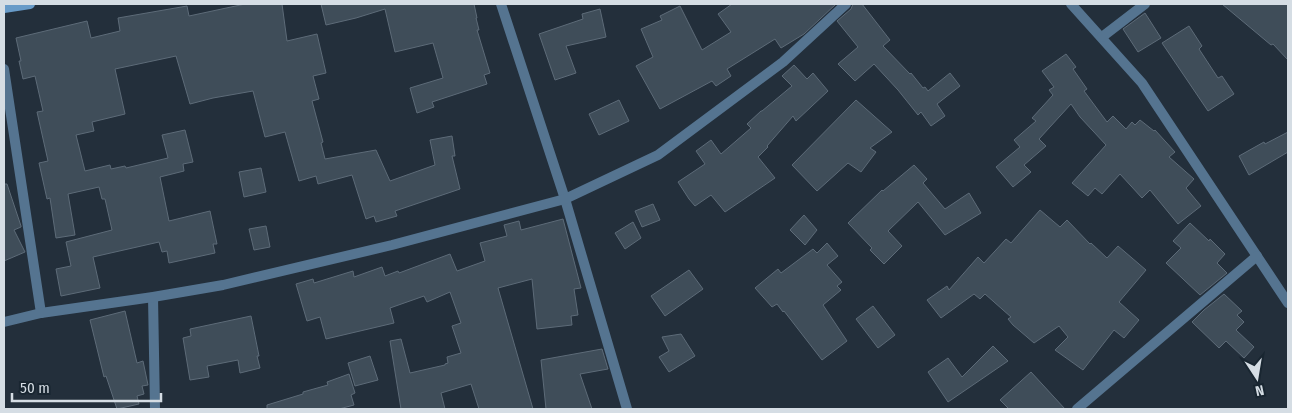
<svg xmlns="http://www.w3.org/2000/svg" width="1292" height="413" font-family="'Fira Sans Condensed',sans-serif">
	<rect width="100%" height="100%" fill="#232f3b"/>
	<!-- building -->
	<g fill="#3f4d59" stroke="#5d6b78">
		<path d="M245 4H282L287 41 317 34 326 73 313 76 319 99 312 101 323 142 321 143 325 159 376 150 390 181 435 165 430 140 452 136 455 156H452L460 189 395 211 397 216 376 222 374 216 366 219 352 175 318 184 316 176 299 181 285 132 265 137 253 91 213 98 190 104 176 56 115 69 125 114 92 122 94 131 76 135 85 171 110 165 111 169 125 166 126 168 168 158 162 135 185 130 193 162 183 164 184 171 160 177 169 221 210 211 217 244H213L215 253 169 263 167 251 162 252 159 242 93 257 100 288 61 296 56 269 71 266 66 242 112 230 105 199H102L99 187 68 194 75 235 56 238 50 198 47 199 39 163 48 161 37 112 43 111 35 76 23 79 19 61H21L16 38 87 21 91 38 120 31 118 18 187 6 189 16Z"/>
		<path d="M321 4H474L477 18H476L479 30H477L490 73 484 75 487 84 432 102 434 107 417 113 410 88 443 78 433 43 395 52 385 9 356 18 326 25Z"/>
		<path d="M732 4H836L804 34 781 48 775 39 727 69 731 76 716 86 712 81 660 109 636 66 653 57 641 29 662 20 660 16 680 6 702 50 731 32 718 14Z"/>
		<path d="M853 4H862L890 40 883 46 910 74 911 73 923 88 925 87 928 91 950 73 960 86 937 104 945 116 931 126 921 112 918 115 898 90 874 64 855 81 838 64 858 47 837 21 851 9Z"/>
		<path d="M1222 4H1288V60L1273 44 1271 45Z"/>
		<path d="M600 9 606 37 566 46 576 73 555 80 539 34 583 19 582 14Z"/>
		<path d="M1145 13 1161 38 1138 52 1123 29Z"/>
		<path d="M1189 26 1202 46 1199 49 1218 78 1222 76 1234 94 1208 111 1162 43Z"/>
		<path d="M1066 54 1076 67 1073 69 1087 89 1084 91 1107 122 1113 116 1126 129 1132 122 1135 125 1140 120 1154 131 1155 130 1175 152 1169 157 1194 179 1186 188 1201 206 1178 224 1150 190 1142 198 1120 174 1102 194 1095 188 1088 196 1072 183 1106 145 1080 117 1071 104 1039 139 1046 146 1024 165 1031 172 1013 187 996 167 1020 147 1014 140 1036 121 1032 118 1053 95 1049 90 1054 87 1042 71Z"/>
		<path d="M794 65 807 79 813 73 828 91 796 121 793 116 767 146 768 147 758 157 775 178 725 212 711 195 695 206 689 199 678 182 705 164 696 151 711 140 721 154 751 128 747 124 761 111H762L792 86 782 76Z"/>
		<path d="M619 100 629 121 599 135 589 114Z"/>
		<path d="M856 100 892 132 870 148 876 152 861 172 848 163 817 191 792 165Z"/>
		<path d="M1288 132V152L1249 175 1239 156 1264 142 1265 144Z"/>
		<path d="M914 165 927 179 923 183 945 209 969 193 981 213 945 235 918 202 888 231 902 246 884 264 870 250 872 248 848 223 882 190 883 191Z"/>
		<path d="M261 168 266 192 244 197 239 172Z"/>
		<path d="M4 184H7L21 226V227L14 230 25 252 4 261Z"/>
		<path d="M653 204 660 220 642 227 635 211Z"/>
		<path d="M1040 210 1060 227 1067 220 1090 244 1091 243 1107 258 1118 246 1146 270 1119 302 1139 320 1124 338 1114 330 1083 370 1055 350 1068 337 1059 326 1034 343 1013 325 1008 319 1011 317 985 294 980 299 974 294 941 318 927 300 947 286 949 290 978 257 984 263 1006 239 1011 243Z"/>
		<path d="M804 215 817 230 805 245 790 230Z"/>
		<path d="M563 219 581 288 574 289 578 315 571 316 572 325 537 329 532 279 498 288 533 409H479L471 384 441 393 445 409H401L390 341 401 339 410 373 445 365V364L448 363 447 357 461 353 452 326 461 323 450 292 427 302 424 296 390 308 394 323 326 339 320 317 307 321 296 284 313 279 314 283 353 271 354 277 382 267 385 276 398 271 399 273 450 254 457 271 485 261 480 243 507 236 504 225 519 221 521 230Z"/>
		<path d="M633 222 641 238 625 249 615 233Z"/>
		<path d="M1190 223 1209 241 1210 239 1225 254 1217 263 1227 273 1200 295 1166 263 1181 248 1173 241Z"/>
		<path d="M266 226 270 247 254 250 249 229Z"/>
		<path d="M827 243 838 256 827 265 842 282 837 286 841 290 823 305 847 341 822 360 784 311 783 312 777 304 772 307 755 288 778 269 781 273 813 249 817 253Z"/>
		<path d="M689 270 703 289 665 316 651 296Z"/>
		<path d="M1224 294 1242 311 1237 315 1244 322 1236 330 1254 347 1244 358 1226 341 1219 348 1192 322 1204 310Z"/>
		<path d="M873 306 895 335 878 348 856 319Z"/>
		<path d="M125 311 137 363 143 361 148 385 142 386 144 394 137 396 139 404 117 409 106 376 104 377 90 320Z"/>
		<path d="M251 316 259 356H257L260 368 240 373 238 360 207 366 209 377 190 380 183 338 191 336 190 329Z"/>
		<path d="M681 334 695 356 669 372 659 357 669 351 662 337Z"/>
		<path d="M993 346 1008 361 948 402 928 372 948 358 962 377Z"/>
		<path d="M602 349 608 369 580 374 592 409H546L541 360Z"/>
		<path d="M370 356 378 380 355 386 348 363Z"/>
		<path d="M1031 372 1065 409H1009L1000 400Z"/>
		<path d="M349 374 355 393 351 395 354 405 339 409H267V405L303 394V392L328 385 327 382Z"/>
	</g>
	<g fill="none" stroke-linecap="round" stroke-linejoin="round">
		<!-- street -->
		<g stroke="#557490" stroke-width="10">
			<path d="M501 4 565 199 627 409"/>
			<path d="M1071 4 1142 83 1288 303"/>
			<path d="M1102 37 1145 4"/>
			<path d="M4 69 41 313"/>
			<path d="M153 297 155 409"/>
			<path d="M4 322 41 313 153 297 223 285 392 245 565 199 658 155 783 62 846 4"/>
			<path d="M1077 409 1257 256"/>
		</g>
		<!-- secondary -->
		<path stroke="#689bc8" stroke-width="10" d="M4 8 30 4"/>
	</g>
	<!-- border -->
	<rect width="1292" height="413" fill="none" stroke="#d5dde4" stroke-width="10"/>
	<!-- north arrow -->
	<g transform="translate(1257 378) rotate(168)" stroke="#192631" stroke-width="4" paint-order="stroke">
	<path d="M0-4L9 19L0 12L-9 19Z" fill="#d5dde4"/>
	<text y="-8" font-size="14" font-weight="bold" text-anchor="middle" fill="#d5dde4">N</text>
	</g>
	<!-- scale -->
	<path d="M12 393v8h149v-8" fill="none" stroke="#d5dde4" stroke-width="2.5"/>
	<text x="20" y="393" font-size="15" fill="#d5dde4" stroke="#192631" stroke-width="4" paint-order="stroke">50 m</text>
</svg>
